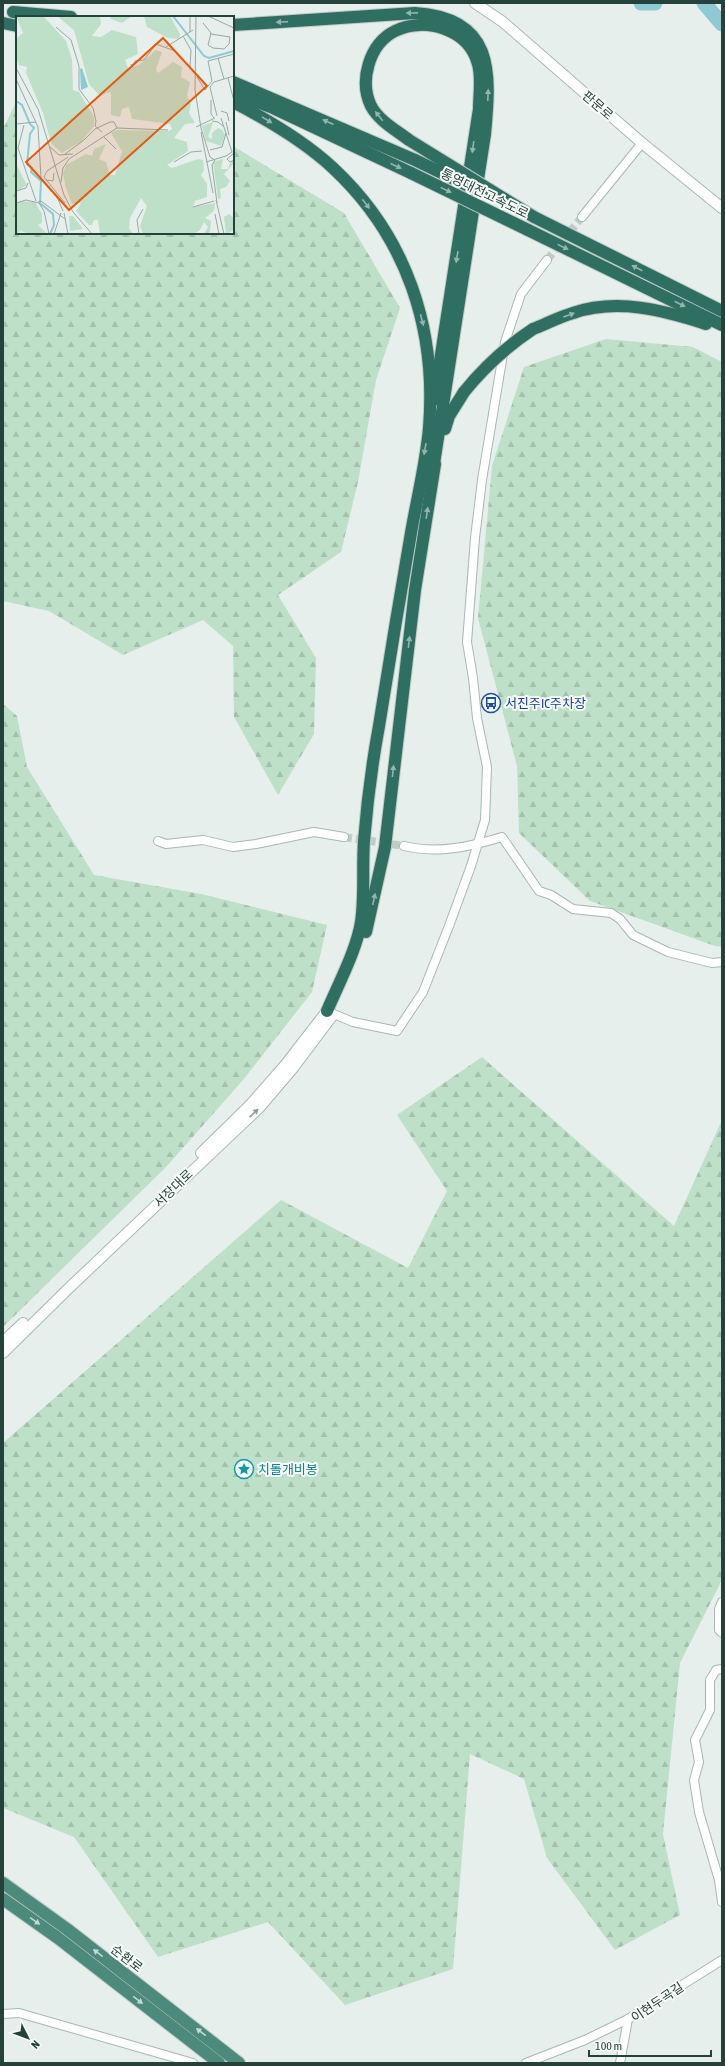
<svg xmlns="http://www.w3.org/2000/svg" width="725" height="2066" font-family="'Asap Condensed','Noto Sans KR',sans-serif">
	<defs>
		<pattern id="forest-firs" width="22" height="20" patternUnits="userSpaceOnUse"><rect width="22" height="20" fill="#bfe0c8"/><path d="M5 1l3.5 6h-7zM16 11l3.5 6h-7z" fill="#a4c1ad"/></pattern>
	</defs>
	<rect width="100%" height="100%" fill="#e6efeb"/>
	<!-- forest -->
	<g fill="url(#forest-firs)">
		<path d="M17 100V233H233V146L344 213 400 308 376 380 358 482 341 552 278 595 316 658 314 734 278 795 234 717 233 646 203 620 123 655 49 611 3 601V129Z"/>
		<path d="M606 339 693 347 722 362V947L715 946 590 901 519 833 517 766 478 618 492 466 524 367Z"/>
		<path d="M3 704 17 716 27 767 94 875 201 894 327 925 312 992 243 1080 167 1166 3 1327Z"/>
		<path d="M482 1057 674 1226 722 1120V1580L680 1663 663 1834 680 1915 615 1950 547 1858 524 1779 470 1754 453 1969 345 2005 268 1922 158 1957 74 1837 3 1808V1443L281 1200 408 1268 447 1191 397 1115Z"/>
	</g>
	<g fill="none" stroke-linecap="round" stroke-linejoin="round">
		<!-- river -->
		<g stroke="#8ec9d4" stroke-width="15">
			<path d="M641 3H655"/>
			<path d="M704 3 722 24"/>
		</g>
		<!-- minor-tunnel -->
		<g stroke="#bfccc8" stroke-width="8" stroke-dasharray="8 4" stroke-linecap="butt">
			<path d="M547 260 582 217"/>
			<path d="M344 837 404 846"/>
		</g>
		<defs>
			<g id="minor">
				<path d="M582 217 642 143"/>
				<path d="M158 841 166 844 203 840 233 847 256 844 314 832 344 837"/>
				<path d="M404 846C438 854 469 847 502 837L539 891 551 895 573 909 611 913 620 919 633 935 668 952 712 963 722 962"/>
				<path d="M329 1012 353 1022 397 1031 423 992 449 926 471 866 485 820 487 767 477 718 473 678 467 642 475 538 482 480 505 342 521 294 547 260"/>
				<path d="M722 1602 719 1609V1630L722 1633"/>
				<path d="M722 1669 716 1670 710 1680V1710L695 1740 699 1762 694 1780 699 1812 719 1880 722 1902"/>
				<path d="M3 2014 19 2013 193 2063"/>
				<path d="M526 2063 585 2040 628 2019 722 1960"/>
				<path d="M620 2063 628 2019"/>
			</g>
			<g id="tertiary">
				<path d="M475 3 503 22 642 143 722 208"/>
				<path d="M201 1153 251 1104 286 1064 327 1011"/>
				<path d="M3 1342 23 1323"/>
				<path d="M3 1353 69 1288 259 1108 293 1068 333 1015"/>
			</g>
			<g id="trunk">
				<path d="M3 1883 67 1929 239 2063"/>
				<path d="M3 1899 58 1938 219 2063"/>
			</g>
			<g id="motorway">
				<path d="M13 12 71 17"/>
				<path d="M3 23 17 26"/>
				<path d="M233 25 415 13C494 18 491 71 485 134L433 470"/>
				<path d="M233 82 415 160"/>
				<path d="M233 93 273 108 411 173"/>
				<path d="M233 102C268 120 304 141 333 168 407 237 437 329 429 428 426 463 417 498 411 533 400 597 389 662 379 726 372 764 367 803 364 841 362 868 365 896 361 922 357 949 338 985 327 1011"/>
				<path d="M409 140C396 130 379 121 371 106 359 81 369 44 395 31 425 16 469 29 478 64 482 78 479 94 479 109L434 400"/>
				<path d="M534 217 722 311"/>
				<path d="M528 230 722 325"/>
				<path d="M533 329C546 324 559 317 573 313 617 298 663 310 706 324"/>
				<path d="M445 429 449 416 464 392"/>
				<path d="M366 932 385 847 415 590 435 464"/>
			</g>
		</defs>
		<!-- minor casing -->
		<use href="#minor" stroke="#a8b8b2" stroke-width="10"/>
		<!-- tertiary casing -->
		<use href="#tertiary" stroke="#a8b8b2" stroke-width="12"/>
		<!-- trunk casing -->
		<use href="#trunk" stroke="#c2cac8" stroke-width="14"/>
		<!-- motorway casing -->
		<use href="#motorway" stroke="#c2cac8" stroke-width="14"/>
		<!-- minor -->
		<use href="#minor" stroke="#fff" stroke-width="8"/>
		<!-- tertiary -->
		<use href="#tertiary" stroke="#fff" stroke-width="10"/>
		<!-- trunk -->
		<use href="#trunk" stroke="#4c8a7c" stroke-width="12"/>
		<!-- motorway -->
		<use href="#motorway" stroke="#2f6f62" stroke-width="12"/>
		<defs>
			<g id="motorway-bridge">
				<path d="M409 140 534 217"/>
				<path d="M415 160 475 189"/>
				<path d="M411 173 528 230"/>
				<path d="M464 392C484 367 506 347 533 329"/>
			</g>
		</defs>
		<!-- motorway-bridge casing -->
		<use href="#motorway-bridge" stroke="#c2cac8" stroke-width="14" stroke-linecap="butt"/>
		<!-- motorway-bridge -->
		<use href="#motorway-bridge" stroke="#2f6f62" stroke-width="12"/>
	</g>
	<!-- one-way arrows -->
	<defs><path id="oneway-solid" d="M-6-.8H1V-3.2L6.5 0L1 3.2V.8H-6Z"/></defs>
	<g fill="#93b5ae">
		<use href="#oneway-solid" transform="translate(412 13) rotate(179)"/>
		<use href="#oneway-solid" transform="translate(282 22) rotate(177)"/>
		<use href="#oneway-solid" transform="translate(488 95) rotate(-88)"/>
		<use href="#oneway-solid" transform="translate(379 116) rotate(-128)"/>
		<use href="#oneway-solid" transform="translate(267 120) rotate(31)"/>
		<use href="#oneway-solid" transform="translate(328 122) rotate(-156)"/>
		<use href="#oneway-solid" transform="translate(473 147) rotate(98)"/>
		<use href="#oneway-solid" transform="translate(396 166) rotate(25)"/>
		<use href="#oneway-solid" transform="translate(446 190) rotate(26)"/>
		<use href="#oneway-solid" transform="translate(366 204) rotate(52)"/>
		<use href="#oneway-solid" transform="translate(563 247) rotate(26)"/>
		<use href="#oneway-solid" transform="translate(457 257) rotate(99)"/>
		<use href="#oneway-solid" transform="translate(637 268) rotate(-153)"/>
		<use href="#oneway-solid" transform="translate(680 304) rotate(27)"/>
		<use href="#oneway-solid" transform="translate(569 315) rotate(-20)"/>
		<use href="#oneway-solid" transform="translate(422 320) rotate(75)"/>
		<use href="#oneway-solid" transform="translate(425 449) rotate(100)"/>
		<use href="#oneway-solid" transform="translate(427 513) rotate(-82)"/>
		<use href="#oneway-solid" transform="translate(409 642) rotate(-83)"/>
		<use href="#oneway-solid" transform="translate(393 771) rotate(-84)"/>
		<use href="#oneway-solid" transform="translate(374 899) rotate(-78)"/>
	</g>
	<use fill="#92a09c" href="#oneway-solid" transform="translate(254 1113) rotate(-43)"/>
	<g fill="#c4d9d4">
		<use href="#oneway-solid" transform="translate(35 1921) rotate(35)"/>
		<use href="#oneway-solid" transform="translate(98 1953) rotate(-142)"/>
		<use href="#oneway-solid" transform="translate(138 2000) rotate(38)"/>
		<use href="#oneway-solid" transform="translate(201 2032) rotate(-142)"/>
	</g>
	<!-- icons -->
	<defs>
		<symbol id="bus-ring" viewBox="-11 -11 22 22"><circle r="9.5" fill="#f7fbf9" stroke="#1a4fb4" stroke-width="1.5"/><path d="M-5-6H5V4H4V6H2V4H-2V6H-4V4H-5ZM-3.5-4V0h7V-4ZM-3.5 1.2v1.5H-2V1.2ZM2 1.2v1.5H3.5V1.2Z" fill="#1a4fb4"/></symbol>
		<symbol id="sight-ring" viewBox="-11 -11 22 22"><circle r="9.5" fill="#f7fbf9" stroke="#0f9aa8" stroke-width="1.5"/><path d="M0-6L1.8-2.2L6-1.7L2.9 1.2L3.7 5.4L0 3.3L-3.7 5.4L-2.9 1.2L-6-1.7L-1.8-2.2Z" fill="#0f9aa8"/></symbol>
	</defs>
	<g fill-rule="evenodd">
		<use href="#bus-ring" x="480" y="692" width="22" height="22"/>
		<use href="#sight-ring" x="233" y="1458" width="22" height="22"/>
	</g>
	<g text-anchor="middle" stroke-width="4" stroke-linejoin="round" paint-order="stroke">
		<!-- street labels -->
		<g font-size="13" fill="#24423a" stroke="#f7fbf9">
			<text transform="translate(598 105) rotate(41)" y="5">판문로</text>
			<text transform="translate(485 193) rotate(26)" y="5">통영대전고속도로</text>
			<text transform="translate(173 1188) rotate(-44)" y="5">서장대로</text>
			<text transform="translate(127 1958) rotate(38)" y="5">순환로</text>
			<text transform="translate(657 2002) rotate(-34)" y="5">이현두곡길</text>
		</g>
		<!-- transit labels -->
		<g font-size="13" fill="#164399" stroke="#f7fbf9" text-anchor="start">
			<text x="505" y="708">서진주IC주차장</text>
		</g>
		<!-- culture labels -->
		<g font-size="13" fill="#0d838f" stroke="#f7fbf9" text-anchor="start">
			<text x="258" y="1474">치돌개비봉</text>
		</g>
	</g>
	<!-- overview -->
	<g transform="translate(16 16)">
		<rect width="218" height="218" fill="#e6efeb"/>
		<path d="M0 0H27L50 25 56 43 57 74 63 76 78 101V110L66 125 46 137 35 127 27 97 10 57 11 51 3 49 0 42V23L7 17ZM41 0H84L85 8 76 20 85 21 96 14 120 21 122 38 109 44 112 52 123 49 140 34 146 36 140 53 142 57 157 46 166 51 165 61 174 66 171 79 175 88 173 97 179 107 169 108 158 122 171 126 172 135 151 149 156 152 182 143 187 144 188 154 185 159 191 168V181L179 185 177 191 199 187 198 195 189 202 195 205 194 215 192 218H188L192 211 188 206 184 214 178 218H127L124 210 131 190 125 182 114 202 113 212 117 218H84L82 204H78L76 209H73L60 195 65 187 56 188 50 172 47 158 50 149 70 138 76 140 78 133 90 128 83 143 90 146 94 159H99L106 135 95 117 101 114 153 115 156 113 154 108 116 103 113 91 106 93 104 101 95 99V76L83 79 73 68 58 14ZM94 0H116L106 7 95 3ZM128 0H154L164 18 163 23 152 22 131 11ZM197 106 192 121 196 123V117L202 112 206 114 209 119 205 130 190 125 186 110ZM207 143 205 153H212L214 147 218 144V147L208 158 214 165 210 171 204 173 205 182 202 183 197 146ZM0 148 11 169 0 176ZM5 185 19 186 26 198V207L22 209 32 218H13L5 215 0 218V187ZM213 198 218 202V214L210 218 208 201ZM53 200H57L67 213 54 215Z" fill="#bfe0c8"/>
		<path d="M66 52 72 71 65 74 64 53Z" fill="#8ec9d4"/>
		<path fill="none" stroke="#8ec9d4" stroke-width="2" d="M157 0 188 40 193 42 218 35M0 85 6 89 14 108 18 112 14 118 11 148 16 152 15 156 25 165 24 187 37 198 38 209 34 218"/>
		<path fill="none" stroke="#98aaa4" stroke-width="1" d="M180 0 179 74 185 112 194 141 199 144 196 149 201 187M192 0 218 12M187 7 195 17V18L214 21 213 28 208 33 197 32 192 29 195 17M40 11 55 24 63 50V73L77 92 80 105 79 110 86 116M174 16V0M167 20 175 34 174 51M150 31 177 14M202 42 208 63M115 48 116 50 119 45 128 44 140 28 159 35 178 56M0 52 22 93 48 179 57 196 76 218M181 61 189 74 196 65M212 62 218 85M0 63 22 111 25 162 42 183 47 195M196 65 192 45 218 38M195 84V98L198 102M205 95 211 97 213 105M201 100 194 71 198 66 218 60M196 105 202 106 207 110M210 106 213 119M0 108 20 106M8 109 2 132 20 185M180 111 199 102M185 116 197 177M88 121 100 133M34 131 43 139 57 138M194 134 206 131 210 117M218 137 211 143 214 146 218 144M49 138 68 124 79 113 94 106H98L101 112 152 114M158 146 175 136 186 135M190 146 210 140 216 136 205 102M30 164 37 165 38 157M45 166 47 152 53 143 101 112M0 175 10 172 12 167M200 184 208 218M22 186 25 185 49 203M0 187 10 184 23 187 28 195 33 218M49 187 28 161 31 155 52 141M177 191 198 185M48 197 52 218M199 198 203 218M38 218 45 197M123 218 121 204 127 193"/>
		<path fill="#e8590c" fill-opacity="0.15" stroke="#e8590c" stroke-width="2" d="M147 22 191 70 53 194 10 146Z"/>
		<rect width="218" height="218" fill="none" stroke="#24423a" stroke-width="2"/>
	</g>
	<!-- border -->
	<rect width="725" height="2066" fill="none" stroke="#24423a" stroke-width="8"/>
	<!-- north arrow -->
	<g transform="translate(28 2038) rotate(132)" stroke="#f7fbf9" stroke-width="3" paint-order="stroke">
	<path d="M0-3L7 15L0 10L-7 15Z" fill="#24423a"/>
	<text y="-6" font-size="11" font-weight="bold" text-anchor="middle" fill="#24423a">N</text>
	</g>
	<!-- scale -->
	<path d="M589 2050v6h122v-6" fill="none" stroke="#24423a" stroke-width="2"/>
	<text x="595" y="2050" font-size="12" fill="#24423a" stroke="#f7fbf9" stroke-width="3" paint-order="stroke">100 m</text>
</svg>
